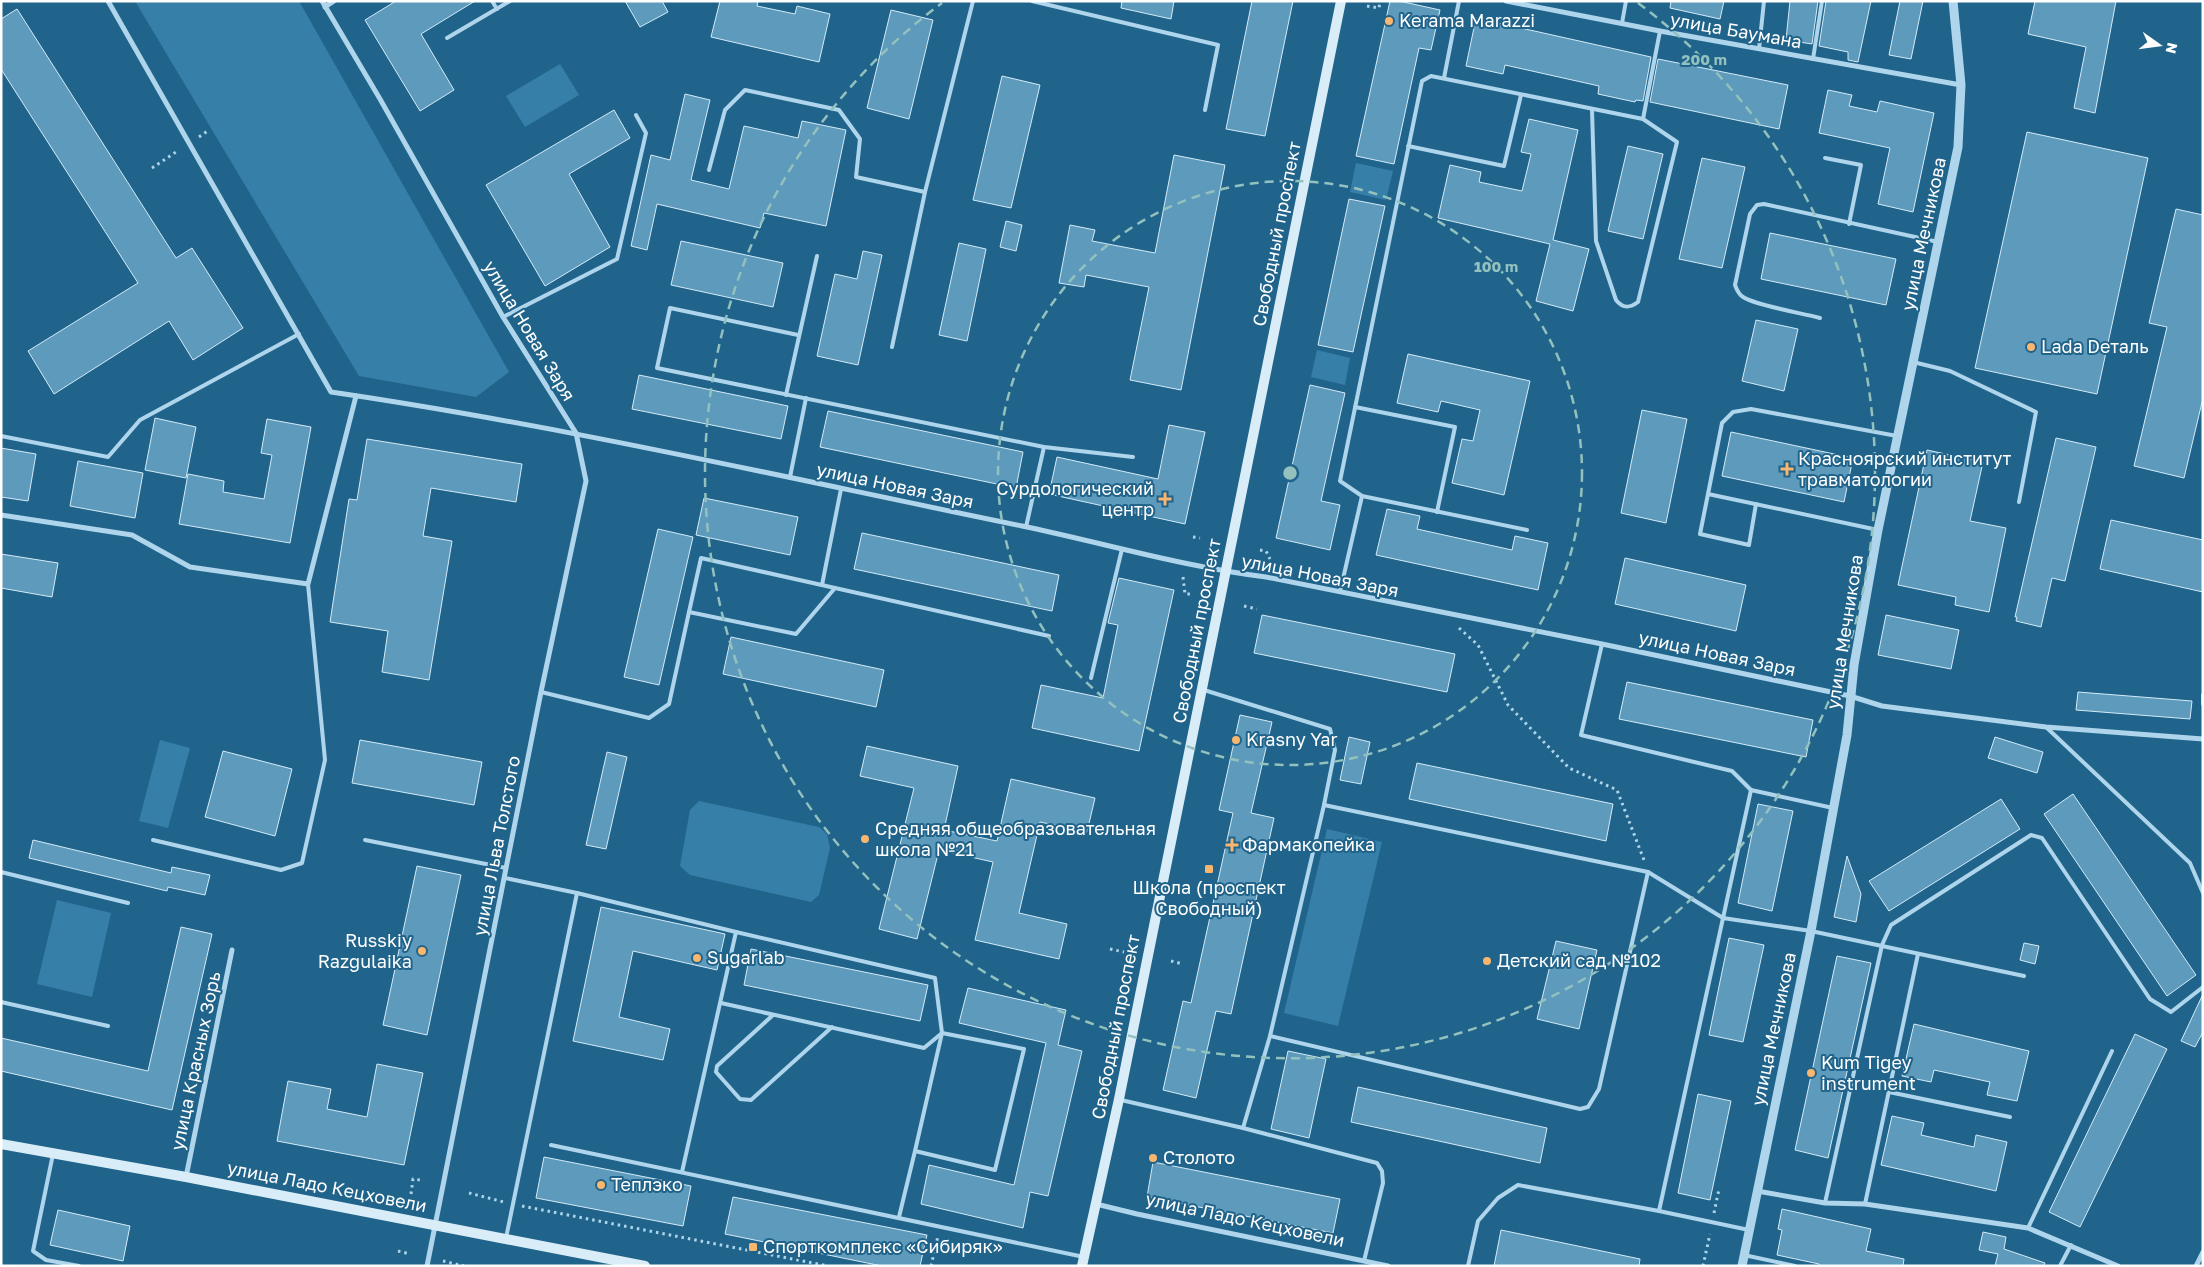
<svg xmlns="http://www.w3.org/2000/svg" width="2204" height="1267" font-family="'Golos Text',sans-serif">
	<rect width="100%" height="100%" fill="#21648b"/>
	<!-- green -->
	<g fill="#357fa8">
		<path d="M135 1H299L509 372 476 397 359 376Z"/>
		<path d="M560 64 579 95 525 127 506 96Z"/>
		<path d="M1356 163 1393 171 1386 200 1350 192Z"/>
		<path d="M1317 350 1350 358 1345 385 1311 377Z"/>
		<path d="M160 740 190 748 168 828 139 821Z"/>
		<path d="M699 801 819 827 827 834 830 848 819 895 811 902 690 875 680 866 690 810Z"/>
		<path d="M1327 829 1382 842 1338 1026 1284 1013Z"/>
		<path d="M57 900 111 913 92 997 37 984Z"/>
	</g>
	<!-- building -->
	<g fill="#5e9abb" stroke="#d3ebf8">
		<path d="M396 1H475L421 34 454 90 420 111 365 20Z"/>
		<path d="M625 1H662L668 12 640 27Z"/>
		<path d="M720 1H758L757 6 795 14 797 6 830 14 819 62 711 37Z"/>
		<path d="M1122 1H1174L1171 19 1121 8Z"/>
		<path d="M1252 1H1293L1265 136 1226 129Z"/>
		<path d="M1390 1H1399L1440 10 1431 50 1419 48 1394 164 1356 156Z"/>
		<path d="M1671 1H1724L1720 19 1670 8Z"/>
		<path d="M1790 1H1818L1812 44 1786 40Z"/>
		<path d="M1826 1H1871L1858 62 1848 60V52L1819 46Z"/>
		<path d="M1900 1H1923L1911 59 1889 55Z"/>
		<path d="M2035 1H2116L2095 113 2074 108 2086 47 2028 34Z"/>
		<path d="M17 9 176 258 192 248 243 328 193 360 169 321 54 394 28 351 138 283 1 69V19Z"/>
		<path d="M891 10 933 20 909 119 867 108Z"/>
		<path d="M1476 18 1651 57 1643 101 1636 100 1635 102 1598 94 1599 86 1505 65 1503 74 1466 66Z"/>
		<path d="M1658 59 1788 85 1779 129 1650 102Z"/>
		<path d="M1002 76 1040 85 1011 208 973 200Z"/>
		<path d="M1828 90 1852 95 1849 106 1877 112 1880 101 1934 113 1913 212 1878 204 1890 148 1819 133Z"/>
		<path d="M685 94 710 100 691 180 729 189 744 126 798 138 802 121 846 130 826 226 764 213 760 228 657 204 647 250 631 246 651 155 670 160Z"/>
		<path d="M614 110 630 138 569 174 610 247 545 286 486 185Z"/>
		<path d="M1529 119 1578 130 1553 240 1589 249 1573 311 1536 301 1550 244 1438 218 1450 165 1481 172 1479 182 1522 191 1531 154 1521 152Z"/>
		<path d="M2027 132 2148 158 2097 394 1975 368Z"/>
		<path d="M1628 146 1663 154 1643 239 1608 231Z"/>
		<path d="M1174 155 1225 165 1181 390 1130 380 1149 287 1086 275 1084 287 1059 283 1070 225 1095 230 1092 241 1155 253Z"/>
		<path d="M1702 158 1745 167 1722 268 1679 259Z"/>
		<path d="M1349 199 1385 206 1353 352 1318 345Z"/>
		<path d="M2176 209 2203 215V398L2184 478 2134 466 2167 327 2149 323Z"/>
		<path d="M1006 221 1022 225 1016 251 1000 247Z"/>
		<path d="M1770 233 1896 259 1886 305 1761 279Z"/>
		<path d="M681 241 783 263 773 307 671 285Z"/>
		<path d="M959 243 986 249 967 341 939 335Z"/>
		<path d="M863 251 882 255 858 365 817 356 835 274 857 279Z"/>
		<path d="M1756 320 1798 329 1784 391 1742 381Z"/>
		<path d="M1408 354 1530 381 1504 495 1452 483 1462 439 1473 441 1480 410 1441 401 1438 412 1397 403Z"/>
		<path d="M639 375 788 406 781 439 632 409Z"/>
		<path d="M1310 385 1345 393 1321 501 1340 505 1330 550 1276 538Z"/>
		<path d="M1642 410 1687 419 1666 523 1621 513Z"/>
		<path d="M828 411 1023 452 1016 488 820 447Z"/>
		<path d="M155 418 196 427 186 478 145 470Z"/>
		<path d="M267 419 311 427 290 543 179 524 188 474 224 481 223 492 264 499 272 455 261 453Z"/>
		<path d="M1169 425 1205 432 1185 524 1049 494 1057 457 1158 479Z"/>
		<path d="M1731 432 1853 458 1844 502 1722 476Z"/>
		<path d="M2056 438 2096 447 2065 581 2052 578 2041 627 2016 621 2017 617H2015Z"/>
		<path d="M367 439 522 464 516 502 431 488 423 536 452 541 429 680 382 672 388 631 330 622 349 499 357 500Z"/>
		<path d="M1 448 36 454 28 501 1 497Z"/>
		<path d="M1927 450 1983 462 1970 521 2006 528 1989 612 1955 605 1956 597 1898 585Z"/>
		<path d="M78 461 143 473 135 518 70 506Z"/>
		<path d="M704 498 798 517 790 555 696 535Z"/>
		<path d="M1387 509 1420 516 1417 529 1512 550 1515 536 1548 543 1538 590 1376 555Z"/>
		<path d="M2111 520 2203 540V592L2100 569Z"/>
		<path d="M658 529 693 537 659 685 624 677Z"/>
		<path d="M862 533 1059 575 1052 611 854 569Z"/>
		<path d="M1 554 58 563 52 597 1 588Z"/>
		<path d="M1625 558 1746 585 1736 631 1615 604Z"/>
		<path d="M1119 578 1174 590 1139 751 1032 728 1041 685 1103 698 1118 625 1108 623Z"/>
		<path d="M1262 615 1455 654 1447 692 1254 653Z"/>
		<path d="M1886 615 1959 630 1951 669 1878 655Z"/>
		<path d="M731 637 884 670 876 707 723 674Z"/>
		<path d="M1627 682 1813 720 1806 757 1619 719Z"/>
		<path d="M2078 692 2192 701 2190 719 2076 710Z"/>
		<path d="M1240 715 1272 722 1251 813 1274 818 1231 1014 1216 1011 1196 1098 1163 1090 1183 1001 1191 1003 1233 813 1219 810Z"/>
		<path d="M1349 737 1370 742 1361 784 1340 780Z"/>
		<path d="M1995 737 2043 752 2037 773 1988 758Z"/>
		<path d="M360 740 482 762 474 805 352 783Z"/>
		<path d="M867 746 958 766 944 830 997 841 1011 779 1095 798 1087 832 1040 822 1019 913 1067 924 1059 959 975 940 993 862 939 850 917 939 879 929 914 788 860 776Z"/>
		<path d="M223 751 292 769 275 836 205 817Z"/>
		<path d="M607 752 627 757 606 849 586 845Z"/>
		<path d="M1417 763 1613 804 1606 841 1409 799Z"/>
		<path d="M2073 794 2196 975 2167 996 2044 814Z"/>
		<path d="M2001 799 2020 829 1889 911 1869 881Z"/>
		<path d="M1758 804 1793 811 1772 911 1738 903Z"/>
		<path d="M33 840 171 873 172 867 210 875 205 895 168 887 167 891 29 858Z"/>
		<path d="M1847 856 1861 894 1856 922 1834 917Z"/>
		<path d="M417 866 461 875 427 1035 383 1025Z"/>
		<path d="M601 907 725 934 717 970 633 951 619 1017 670 1029 663 1060 573 1041Z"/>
		<path d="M181 927 212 934 172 1110 1 1071V1038L148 1071Z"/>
		<path d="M1729 938 1764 945 1743 1042 1709 1035Z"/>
		<path d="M1556 941 1597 950 1579 1029 1537 1019Z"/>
		<path d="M2024 943 2039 946 2035 964 2020 960Z"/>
		<path d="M751 949 928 985 920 1021 744 985Z"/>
		<path d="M1837 956 1871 963 1828 1158 1795 1150Z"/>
		<path d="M968 988 1066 1010 1058 1045 1082 1051 1048 1196 1030 1192 1023 1228 921 1204 929 1165 1014 1185 1046 1043 959 1023Z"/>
		<path d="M2203 994V1032L2195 1047 2181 1041Z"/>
		<path d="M1914 1024 2029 1051 2017 1101 1987 1095 1990 1082 1934 1070 1931 1082 1902 1076Z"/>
		<path d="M2135 1034 2167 1049 2080 1227 2049 1212Z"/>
		<path d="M1288 1051 1326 1059 1309 1138 1271 1129Z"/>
		<path d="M377 1064 423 1073 404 1165 277 1141 288 1081 331 1089 327 1109 367 1117Z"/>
		<path d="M1358 1087 1547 1128 1540 1163 1351 1122Z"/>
		<path d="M1698 1094 1731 1101 1710 1200 1678 1193Z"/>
		<path d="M1892 1116 1924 1123 1921 1135 1974 1147 1976 1135 2007 1142 1996 1191 1881 1165Z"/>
		<path d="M544 1157 691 1186 683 1226 536 1198Z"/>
		<path d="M1153 1162 1340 1199 1333 1233 1147 1197Z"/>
		<path d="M733 1197 927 1235 920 1266H882L725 1234Z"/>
		<path d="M1782 1209 1871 1229 1866 1251 1904 1259 1903 1266H1819V1264L1777 1255 1782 1230 1778 1229Z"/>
		<path d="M58 1210 130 1226 123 1261 50 1245Z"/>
		<path d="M1501 1230 1640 1259 1639 1266H1494Z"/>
		<path d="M1983 1232 2006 1237 2004 1249 2045 1263 2044 1266H1995L1998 1254 1979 1250Z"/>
	</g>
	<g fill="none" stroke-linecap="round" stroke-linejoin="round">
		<!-- path -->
		<g stroke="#aed5eb" stroke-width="3" stroke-dasharray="2.5 4" stroke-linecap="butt">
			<path d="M1367 6 1379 8 1380 1"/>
			<path d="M199 137 209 130"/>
			<path d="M152 168 179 150"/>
			<path d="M1193 537 1200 538"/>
			<path d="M1260 550 1266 551 1270 559"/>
			<path d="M1183 577 1185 594H1190"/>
			<path d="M1244 606 1257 609"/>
			<path d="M1459 628 1478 645 1508 705 1569 768 1617 790 1644 860"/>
			<path d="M1110 949 1124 952"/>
			<path d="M1171 961 1183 964"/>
			<path d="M469 1193 504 1202"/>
			<path d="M411 1194 413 1179 420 1180"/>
			<path d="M522 1206 828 1266"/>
			<path d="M1714 1213 1719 1189"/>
			<path d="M398 1251 410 1254"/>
			<path d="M443 1261 464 1266"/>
			<path d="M931 1266 938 1236"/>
			<path d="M1703 1266 1710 1234"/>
		</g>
		<!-- service -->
		<g stroke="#aed5eb" stroke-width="4">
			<path d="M492 1 497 9"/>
			<path d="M1032 1 1218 45 1205 110"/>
			<path d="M1622 23 1626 1"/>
			<path d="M447 38 510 1"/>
			<path d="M1759 49 1764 1"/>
			<path d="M1813 59 1822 1"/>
			<path d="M1444 78 1459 1"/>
			<path d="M1643 119 1660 31"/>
			<path d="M1408 146 1504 166 1521 95"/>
			<path d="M1825 158 1861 165 1849 224"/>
			<path d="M709 170 725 110 745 90 839 110 860 139 856 177 925 192"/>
			<path d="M503 317 617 259 646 133 636 115"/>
			<path d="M1820 318C1802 313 1757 306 1743 297 1738 294 1737 290 1735 285L1750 214 1757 205 1764 204 1938 242"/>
			<path d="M798 335 670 308 657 368 1044 447 1133 457"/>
			<path d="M892 347 925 192 973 1"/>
			<path d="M1913 362 1950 371 2036 412 2019 502"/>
			<path d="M786 395 817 256"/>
			<path d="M1355 407 1455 427 1437 512"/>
			<path d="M1 436 108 457 140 420 299 334"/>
			<path d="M790 477 806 398"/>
			<path d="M1708 494 1700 534 1749 545 1756 504"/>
			<path d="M1362 496 1527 530"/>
			<path d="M1026 527 1044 447"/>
			<path d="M1878 530 1708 494 1722 423 1733 412 1751 409 1897 436"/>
			<path d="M822 585 841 489"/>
			<path d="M835 588 796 634 689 612 701 558 1049 636"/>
			<path d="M1340 592 1362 496 1340 481 1422 81 1431 76 1643 119 1677 142 1638 302C1630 308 1623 309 1616 300L1596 241 1592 110"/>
			<path d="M1602 644 1581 735 1732 771 1751 790 1833 808"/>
			<path d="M1091 678 1122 549"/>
			<path d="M541 692 649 718 669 704 689 612"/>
			<path d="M2203 695V704"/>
			<path d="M2046 727 2190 863 2203 893"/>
			<path d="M1324 805 1648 872 1723 918 1811 931 2024 976"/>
			<path d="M153 840 281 870 302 863 325 760 308 584"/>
			<path d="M365 840 506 868"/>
			<path d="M1 872 128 903"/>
			<path d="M505 878 577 893"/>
			<path d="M736 932 935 978 942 1033 915 1151"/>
			<path d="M1 1002 108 1026"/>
			<path d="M721 1003 924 1048 942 1033 1024 1049 995 1170 915 1151 899 1217"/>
			<path d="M773 1015 717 1066 716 1072 740 1099 751 1100 832 1027"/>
			<path d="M1270 1036 1580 1109 1588 1107 1599 1089 1648 872"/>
			<path d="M1889 1092 2010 1117"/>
			<path d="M1121 1100 1243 1128 1270 1036 1324 805 1335 750 1330 729 1204 690"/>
			<path d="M1243 1128 1377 1163 1382 1171 1383 1183 1364 1261"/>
			<path d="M551 1145 1084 1257"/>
			<path d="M53 1154 33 1251 46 1260 79 1266"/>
			<path d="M1825 1203 1882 945 1891 925 2031 835 2042 838 2150 999 2171 1012 2203 987"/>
			<path d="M1865 1204 1918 954"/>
			<path d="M1659 1211 1749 1230"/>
			<path d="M2028 1228 2112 1051"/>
			<path d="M506 1238 577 893 736 932 682 1172"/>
			<path d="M1744 1255 1795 1266"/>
			<path d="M1468 1266 1478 1221 1498 1198 1518 1185 1659 1211 1751 790"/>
			<path d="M2060 1266 2071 1245"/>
		</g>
		<!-- minor -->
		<g stroke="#aed5eb" stroke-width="5">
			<path d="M108 1 331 392C563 426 792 479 1022 526 1104 543 1184 567 1266 577L1602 644 1850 696 1882 706 2046 727 2203 739"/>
			<path d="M322 1 380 99 503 317 576 433 586 481 541 692 427 1266"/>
			<path d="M1506 1 1660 31 1961 85"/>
			<path d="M325 7 334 1"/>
			<path d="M1 515 132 535 190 567 308 584 356 396"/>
			<path d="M186 1177 232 950"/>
			<path d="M1757 1191 1825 1203 1865 1204 2028 1228 2118 1266"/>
			<path d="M1096 1204 1137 1214 1388 1266"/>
			<path d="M2196 1266 2203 1252"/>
		</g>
		<!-- tertiary -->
		<path stroke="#aed5eb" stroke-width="9" d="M1742 1266 1811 931 1847 735 1854 665 1878 530 1958 147 1961 85 1953 1"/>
		<!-- secondary -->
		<g stroke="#d9edf8" stroke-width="10">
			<path d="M1 1144 186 1177 645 1266"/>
			<path d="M1082 1266 1119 1099 1341 1"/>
		</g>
	</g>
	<!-- distance rings -->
	<g fill="none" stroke="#93c1be" stroke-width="2.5" stroke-dasharray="9 6">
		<circle cx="1290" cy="473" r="292"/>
		<path d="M1638 3A585 585 0 1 1 942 3"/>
	</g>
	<!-- markers -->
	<g fill="#f8b66f" stroke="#21648b" stroke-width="2">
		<circle cx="1389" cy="21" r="5"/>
		<circle cx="2031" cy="347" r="5"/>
		<path d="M1784.5 461.5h5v5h5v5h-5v5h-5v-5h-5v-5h5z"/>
		<path d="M1162.5 491.5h5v5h5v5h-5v5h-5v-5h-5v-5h5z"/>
		<circle cx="1236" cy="740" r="5"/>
		<circle cx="865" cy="839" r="5"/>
		<path d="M1229.5 837.5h5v5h5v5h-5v5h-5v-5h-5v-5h5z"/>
		<rect x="1204" y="864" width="10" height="10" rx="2.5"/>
		<circle cx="422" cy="951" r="5"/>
		<circle cx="697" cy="958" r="5"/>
		<circle cx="1487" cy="961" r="5"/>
		<circle cx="1811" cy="1073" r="5"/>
		<circle cx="1153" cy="1158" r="5"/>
		<circle cx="601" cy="1185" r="5"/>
		<rect x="748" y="1242" width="10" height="10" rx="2.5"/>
	</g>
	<g text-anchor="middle" stroke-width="4" stroke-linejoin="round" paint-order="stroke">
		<!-- poi labels -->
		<g font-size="18" fill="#fff" stroke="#21648b" text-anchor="start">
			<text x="1399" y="27">Kerama Marazzi</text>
			<text x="2041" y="353">Lada Dеталь</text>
			<text x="1798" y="465">Красноярский институт<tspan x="1798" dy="21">травматологии</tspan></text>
			<text x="1154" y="495" text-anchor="end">Сурдологический<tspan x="1154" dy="21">центр</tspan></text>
			<text x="1246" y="746">Krasny Yar</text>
			<text x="875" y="835">Средняя общеобразовательная<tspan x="875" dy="21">школа №21</tspan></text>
			<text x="1242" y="851">Фармакопейка</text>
			<text x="1209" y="894" text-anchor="middle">Школа (проспект<tspan x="1209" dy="21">Свободный)</tspan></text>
			<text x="412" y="947" text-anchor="end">Russkiy<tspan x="412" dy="21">Razgulaika</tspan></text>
			<text x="707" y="964">Sugarlab</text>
			<text x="1497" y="967">Детский сад №102</text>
			<text x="1821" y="1069">Kum Tigey<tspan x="1821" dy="21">instrument</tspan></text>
			<text x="1163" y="1164">Столото</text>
			<text x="611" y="1191">Теплэко</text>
			<text x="763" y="1253">Спорткомплекс «Сибиряк»</text>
		</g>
		<!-- street labels -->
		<g font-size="18" fill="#fff" stroke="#21648b">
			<text transform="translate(1736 31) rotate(10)" y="6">улица Баумана</text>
			<text transform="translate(1277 234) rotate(-79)" y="6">Свободный проспект</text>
			<text transform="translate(1924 234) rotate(-78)" y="6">улица Мечникова</text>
			<text transform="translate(529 331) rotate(59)" y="6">улица Новая Заря</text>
			<text transform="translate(895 486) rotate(12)" y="6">улица Новая Заря</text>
			<text transform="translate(1320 576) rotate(11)" y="6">улица Новая Заря</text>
			<text transform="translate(1197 631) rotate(-79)" y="6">Свободный проспект</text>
			<text transform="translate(1845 632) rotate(-81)" y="6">улица Мечникова</text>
			<text transform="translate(1717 654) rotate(12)" y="6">улица Новая Заря</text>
			<text transform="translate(497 846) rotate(-79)" y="6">улица Льва Толстого</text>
			<text transform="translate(1116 1027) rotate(-79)" y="6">Свободный проспект</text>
			<text transform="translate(1774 1029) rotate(-78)" y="6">улица Мечникова</text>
			<text transform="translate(196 1061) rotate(-78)" y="6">улица Красных Зорь</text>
			<text transform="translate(327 1187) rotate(11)" y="6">улица Ладо Кецховели</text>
			<text transform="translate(1245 1220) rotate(12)" y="6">улица Ладо Кецховели</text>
		</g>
	</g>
	<circle cx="1290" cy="473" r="8" fill="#93c1be" stroke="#21648b" stroke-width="2.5"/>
	<g font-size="15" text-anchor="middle" font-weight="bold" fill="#93c1be" stroke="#21648b" stroke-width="4" stroke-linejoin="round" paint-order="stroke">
		<text x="1704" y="65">200 m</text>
		<text x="1496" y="272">100 m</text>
	</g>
	<!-- border -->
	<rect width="2204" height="1267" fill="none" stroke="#ffffff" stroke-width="5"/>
	<!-- north arrow -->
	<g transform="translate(2159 45) rotate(104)" stroke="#21648b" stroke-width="4" paint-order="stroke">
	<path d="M0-4L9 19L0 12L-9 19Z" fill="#ffffff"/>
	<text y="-8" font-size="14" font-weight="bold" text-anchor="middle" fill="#ffffff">N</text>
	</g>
</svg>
